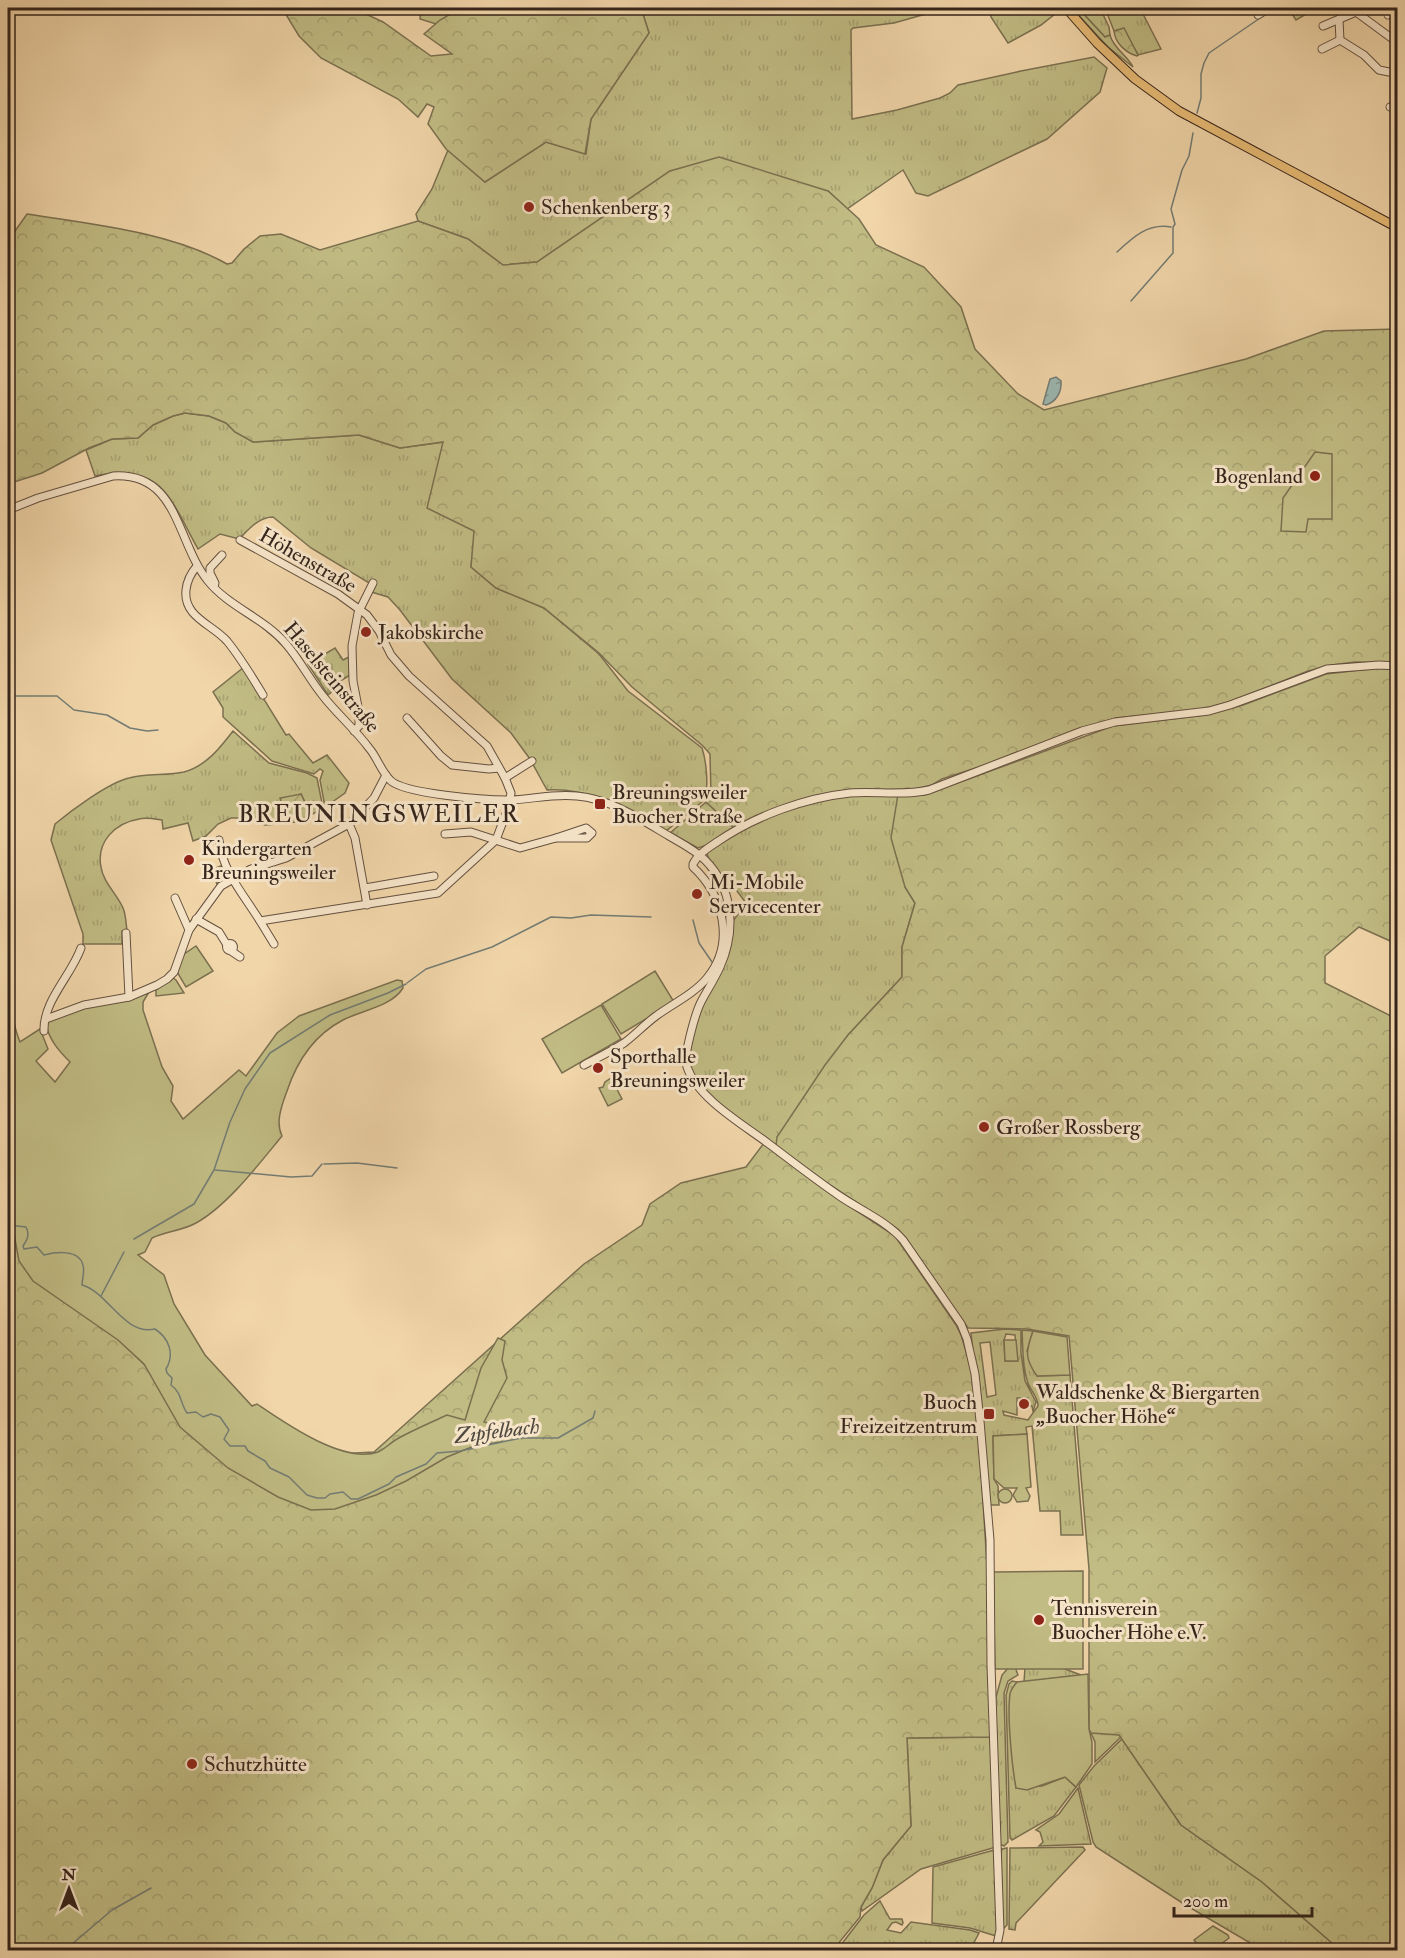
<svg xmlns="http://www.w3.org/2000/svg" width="1405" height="1958" font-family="'IM FELL Double Pica',serif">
	<defs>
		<pattern id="grass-tufts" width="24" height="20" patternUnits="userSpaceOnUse" patternTransform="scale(1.5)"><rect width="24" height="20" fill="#c1bc84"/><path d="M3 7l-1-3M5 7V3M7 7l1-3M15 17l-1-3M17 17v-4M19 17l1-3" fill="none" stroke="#a6a171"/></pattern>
		<pattern id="forest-crowns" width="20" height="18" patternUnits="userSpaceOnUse" patternTransform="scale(1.5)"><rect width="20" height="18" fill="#c1bc84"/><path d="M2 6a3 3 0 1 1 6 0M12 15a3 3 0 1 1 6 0" fill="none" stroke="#a6a171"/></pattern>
		<pattern id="cemetery-stones" width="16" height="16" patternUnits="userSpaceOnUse" patternTransform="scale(1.5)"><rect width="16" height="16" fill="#c1bc84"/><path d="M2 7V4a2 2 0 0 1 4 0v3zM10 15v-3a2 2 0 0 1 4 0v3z" fill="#a6a171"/></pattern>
		<pattern id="garden-furrows" width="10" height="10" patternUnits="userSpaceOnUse" patternTransform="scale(1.5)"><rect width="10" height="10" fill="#c1bc84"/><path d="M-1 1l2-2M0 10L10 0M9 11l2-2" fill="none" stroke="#a6a171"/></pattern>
		<pattern id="water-ripples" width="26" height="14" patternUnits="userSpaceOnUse" patternTransform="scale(1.5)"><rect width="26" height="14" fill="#9cb7b0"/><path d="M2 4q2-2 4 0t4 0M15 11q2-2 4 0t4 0" fill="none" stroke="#80958e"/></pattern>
	</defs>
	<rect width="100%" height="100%" fill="#f1d6aa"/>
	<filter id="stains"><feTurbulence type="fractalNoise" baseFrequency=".00333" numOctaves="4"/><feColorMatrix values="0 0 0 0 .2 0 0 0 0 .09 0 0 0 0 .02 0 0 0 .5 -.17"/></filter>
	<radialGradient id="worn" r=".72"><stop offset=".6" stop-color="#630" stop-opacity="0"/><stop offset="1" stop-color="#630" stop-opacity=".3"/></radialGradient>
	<!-- grass -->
	<g fill="url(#grass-tufts)" stroke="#7b7050" stroke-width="1.5" fill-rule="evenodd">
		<path d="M421 8H461L436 24 420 19Z"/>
		<path d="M641 8H947L894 23 853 28 851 30 852 119 897 110 940 98 950 93 958 85 1021 71 1094 57 1107 68 1100 92 1047 139 928 196 916 193 903 170 847 209 828 191 670 171 537 262 503 265 468 239 418 221 416 214 432 189 448 150 485 182 546 142 586 154 591 119 649 33Z"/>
		<path d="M990 8H1048L1055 14 1041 25 1008 43 991 17Z"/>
		<path d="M1078 8H1100L1109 27 1110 35 1105 37Z"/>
		<path d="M1105 8H1133L1143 14 1161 49 1138 55 1124 29 1114 31Z"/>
		<path d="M185 413 209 416 226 423 235 432 253 442 359 435 400 448 444 442 463 525 475 531 471 567 496 588 544 608 599 654 628 691 702 748C706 760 710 791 703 801L666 831C628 811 591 787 547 790L530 759 511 733 452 679 400 610 388 597 368 591 371 584 311 548 273 517C259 517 249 529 239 539L220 534 198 549C170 499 163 462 95 476L86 450 112 439 138 438 153 425 173 416Z"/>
		<path d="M244 667 286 735 289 734 313 763 327 755 349 783 345 793 325 807 320 780 323 771 320 769 314 774 272 761 223 717V708L213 692Z"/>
		<path d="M233 731 269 763 307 773 317 778 323 808 311 815 301 794 282 808 287 823 265 825 245 818H231L218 824 206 836 193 841 188 823 163 829 162 820C155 819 146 817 139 819 115 823 96 842 101 867 103 882 117 894 123 908 126 915 126 924 127 931H122V944H83V934L51 840 55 824C72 810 108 783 129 778 147 773 167 776 184 772 206 766 220 748 233 731Z"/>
		<path d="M898 794 905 887 915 903 902 947V977L848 1035 776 1146C754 1129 701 1096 691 1071 680 1041 720 963 732 933L733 921 746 903 734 887 724 882 708 857 707 853C735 823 807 801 847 796 864 793 882 794 898 794Z"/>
		<path d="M706 802 734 828 707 845 698 848 670 833Z"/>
		<path d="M1005 1329 1021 1330V1353L1025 1381 1036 1402 1033 1411 1032 1406H1029L1028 1398H1017V1415L1003 1411 1004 1415 1028 1420 1038 1406C1038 1395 1029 1390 1027 1380 1022 1364 1023 1347 1022 1330L1033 1331 1027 1351 1037 1376 1070 1375 1083 1535H1061L1060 1511H1040L1032 1426 1026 1427 1027 1434 993 1436 994 1479 998 1486 999 1505H990L971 1333ZM1006 1334 1015 1335 1017 1361H1005L1004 1340ZM990 1342 996 1395 987 1397 980 1343Z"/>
		<path d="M1057 1666 1081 1675 1024 1682 1025 1668Z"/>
		<path d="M1009 1667H1015L1018 1675 1008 1681 1004 1693 1008 1842 1004 1846 1000 1844 995 1701 1002 1675Z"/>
		<path d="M1012 1681 1017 1682 1010 1696 1012 1745 1016 1788 1042 1786 1065 1777 1076 1787 1054 1816 1012 1840 1010 1838 1006 1695 1009 1684Z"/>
		<path d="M1091 1733H1117L1121 1737 1095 1762V1742Z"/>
		<path d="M992 1737 996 1847 921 1869 862 1911 861 1907 872 1888 883 1860 911 1826 907 1738Z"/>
		<path d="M1122 1739 1181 1825 1262 1882 1340 1950H1262L1184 1904 1096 1847 1093 1842 1079 1785 1094 1766Z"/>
		<path d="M1078 1788 1091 1844 1039 1846 1043 1842 1040 1832 1036 1830 1059 1814Z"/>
		<path d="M1083 1847 1085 1850 1016 1923 1015 1930 1009 1929 1010 1848Z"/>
		<path d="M1007 1848V1925L1004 1928 1002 1926 1001 1852 1002 1849Z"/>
		<path d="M994 1850 997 1927 996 1936 970 1928 932 1923 933 1867Z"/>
		<path d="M880 1901 890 1919H902L903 1923 902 1925 896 1922 892 1923 887 1930 901 1933 911 1922 970 1930 979 1933 970 1950H837L864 1915Z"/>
	</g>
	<!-- forest -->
	<g fill="url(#forest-crowns)" stroke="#7b7050" stroke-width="1.5">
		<path d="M282 8H353L383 22 431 56 452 54 424 34 440 20 461 8H641L649 33 591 119 585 154 546 142 485 182 446 149 428 124 434 107 427 104 418 117 398 99 321 58 299 36Z"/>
		<path d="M1072 8H1078L1105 37 1110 35C1113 48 1127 55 1133 67L1108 47Z"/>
		<path d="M1124 28 1138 55 1137 56C1126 53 1115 43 1114 31Z"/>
		<path d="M719 157 828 191 859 219 876 245 924 267 961 307 975 349 1018 394 1044 410 1246 359 1324 331 1397 329V663L1355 662 1332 665 1308 671 1232 701 1203 709 1116 718 1075 730 985 765 942 779 932 785 915 789 861 790 823 795 734 828 706 802 711 795 710 754 703 746 632 687 599 653 544 608 496 588 471 567 474 531 427 508 443 442 400 448 359 435 253 442 235 432 226 423 209 416 185 413 173 416 153 425 138 438 112 439 89 448 42 473 8 484V241L27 214C90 224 171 232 227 264L232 263 244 249 260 236 281 234 320 250 418 221 468 239 503 265 537 262 670 171Z"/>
		<path d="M1378 668 1397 670V944L1359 927 1325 956V983L1397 1019V1950H1340L1262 1882 1181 1825 1119 1735 1091 1733 1089 1729V1569L1069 1336 1027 1329 968 1328 906 1238 898 1229 830 1185 776 1146 777 1137 825 1065 848 1035 902 977V947L915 903 905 887 891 838 898 794 925 795 1113 726 1205 715 1243 705 1326 674Z"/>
		<path d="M764 1143 840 1200 895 1236 956 1325 961 1335 971 1368 979 1435 987 1566 992 1737 907 1738 911 1826 883 1860 872 1888 861 1907 860 1917 833 1950H8V1234L243 1459 374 1452 584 1264 642 1225 650 1204 681 1183 746 1167Z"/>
	</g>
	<!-- cemetery -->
	<path fill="url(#cemetery-stones)" stroke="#7b7050" stroke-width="1.5" d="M335 648 343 660 349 657 350 675 337 683 339 686 328 695 308 664Z"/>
	<!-- park -->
	<g fill="#c1bc84" stroke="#7b7050" stroke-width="1.5">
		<path d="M1288 8H1305L1310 12 1296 20Z"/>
		<path d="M1315 452 1332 454V519H1308L1306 532 1281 531 1283 498Z"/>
		<path d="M221 866 227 876 217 884 211 870Z"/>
		<path d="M196 946 213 971 186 987 177 972 181 956Z"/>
		<path d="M655 971 674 1002 621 1034 602 1004Z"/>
		<path d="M173 978 176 980 184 993 156 996V988Z"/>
		<path d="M397 980 402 981 403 988C391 1007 362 1010 343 1020 314 1035 297 1061 287 1091 282 1105 275 1122 282 1136 259 1164 227 1206 196 1223 182 1231 166 1231 152 1238L145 1252 138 1255 164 1275 174 1304 205 1355 252 1406 257 1404C285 1423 343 1464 378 1452 385 1449 390 1443 397 1439 413 1430 430 1423 447 1415L465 1420 481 1368 498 1338 505 1341 502 1360 507 1378 484 1422 506 1428 501 1442 474 1446 447 1457 406 1481 376 1495 335 1509 311 1510 278 1497 228 1468 180 1427 144 1364 118 1340 33 1281 19 1261 14 1234H8V990H11C11 1009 13 1025 20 1042L40 1029 48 1049 36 1061 55 1082 70 1062C59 1051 50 1041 46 1025L49 1021 83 1008 134 998 149 992 143 1002V1010L162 1067 173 1086 171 1101 183 1119 239 1070 246 1076 277 1033 299 1016Z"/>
		<path d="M601 1005 621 1039 562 1073 542 1039Z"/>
		<path d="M611 1078 622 1099 608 1106 599 1088 603 1087 605 1082Z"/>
		<path d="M1033 1331 1067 1337 1070 1375 1037 1376C1024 1358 1026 1351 1033 1331Z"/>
		<path d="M1004 1340H1016L1018 1361H1005Z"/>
		<path d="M1027 1434 1031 1487 1026 1488 1030 1496 1028 1501 1017 1502 1013 1495 1017 1488H1004L994 1479 993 1436Z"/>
		<circle cx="1005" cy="1496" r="7"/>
		<path d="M1083 1571V1669H995L993 1572Z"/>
		<path d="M1088 1674 1089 1729 1092 1742V1764L1076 1787 1065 1777 1027 1790 1016 1788C1012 1766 1007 1717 1010 1694 1011 1689 1014 1686 1017 1682Z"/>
		<path d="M1213 1926 1228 1935 1229 1938 1213 1950H1203L1194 1940Z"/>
	</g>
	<!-- garden -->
	<path fill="url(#garden-furrows)" stroke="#7b7050" stroke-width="1.5" d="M301 794 311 815 295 822 287 823 280 798Z"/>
	<!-- water -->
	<path fill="url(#water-ripples)" stroke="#737c74" stroke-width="1.5" d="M1056 377 1061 381C1062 392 1056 402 1046 405L1043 404 1050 379Z"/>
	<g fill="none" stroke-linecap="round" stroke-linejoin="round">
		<!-- stream -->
		<g stroke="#737c74" stroke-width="1.5">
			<path d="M1197 113 1201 98V74L1204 63 1209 53 1266 14"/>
			<path d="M1117 252C1133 237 1148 223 1171 227"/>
			<path d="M1131 301 1173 253V227L1175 224 1171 209 1182 170 1189 156 1193 133"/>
			<path d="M8 696H57L74 710 107 715 130 728 147 731 158 730"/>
			<path d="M693 920 699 943 712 962"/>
			<path d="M407 983 426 969 492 947 551 917 571 918 591 915 651 917"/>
			<path d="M324 1164 357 1163 397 1168"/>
			<path d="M215 1170 291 1177 312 1176 322 1164"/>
			<path d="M8 1225 26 1227C30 1235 27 1240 23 1246L24 1249 37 1247 44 1255C56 1252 79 1249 83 1265 85 1272 82 1279 82 1285 108 1292 124 1336 155 1329 169 1338 175 1354 166 1369L167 1373 172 1378 171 1385C182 1393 180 1403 187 1413L196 1412 203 1417 211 1414 220 1417 229 1430 224 1439 230 1446H245L248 1451 265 1461 270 1468 289 1477 307 1495 317 1498H325L330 1494 343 1492 351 1499H358L389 1484 396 1477 426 1464 437 1453 460 1451 521 1438H558L593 1418 595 1411"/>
			<path d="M134 1239 194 1204 214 1170 230 1122 245 1089 270 1053 330 1015 388 993 406 984"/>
			<path d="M101 1296 124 1252"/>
			<path d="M65 1950 112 1910 151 1888"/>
		</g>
		<defs>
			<g id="minor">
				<path d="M1258 15 1269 8"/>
				<path d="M1388 15 1394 8"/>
				<path d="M1339 20 1340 40 1364 55 1379 70 1389 72 1398 71"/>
				<path d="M1323 26 1356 12 1398 43"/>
				<path d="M1322 49 1340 40"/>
				<path d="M1390 107 1398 104"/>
				<path d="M8 510 38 498 113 476C179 472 176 542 208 581 229 607 264 618 286 644 300 660 309 679 323 696 337 714 355 729 369 748 377 757 381 771 390 780 403 794 486 800 507 800 530 800 553 793 577 796 611 799 640 819 669 836 681 843 695 850 705 860 734 889 736 931 720 967 715 978 708 989 702 1000 696 1011 693 1024 690 1036 688 1046 684 1057 687 1067 698 1099 744 1125 769 1144 793 1162 816 1180 841 1197 862 1211 886 1221 903 1240L961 1324 967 1339 975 1374 980 1421 990 1540 991 1665 1000 1930 996 1950"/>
				<path d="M197 566C191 573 187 580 186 590 183 617 212 624 227 641 241 658 252 677 263 695"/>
				<path d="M214 587 215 583 210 573V568L222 555"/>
				<path d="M407 718 441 756 452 765 489 769 499 768"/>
				<path d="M354 731 359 726V712L353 681 352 646 358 613 373 583"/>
				<path d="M505 778 532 761"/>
				<path d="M349 824 355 838 367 905"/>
				<path d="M586 828 592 833 587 838H556Z"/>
				<path d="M445 834 471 832 520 848 556 838"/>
				<path d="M219 840C222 871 244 895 260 921L438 893 496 840 508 808 511 793 505 778 487 746 409 676 391 655 379 631 367 615 338 594 240 540"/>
				<path d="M365 888 434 876"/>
				<path d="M175 898 189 930"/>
				<path d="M196 919 219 932 227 945"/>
				<path d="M260 921 274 944"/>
				<path d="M126 933 129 997"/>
				<circle cx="230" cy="947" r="3.5"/>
				<path d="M231 951 240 957"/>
				<path d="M46 1019 84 1005 129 997 157 985 167 979 174 972 189 930 221 886 251 869 286 858 349 824 374 798 386 775"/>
				<path d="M44 1031C43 1001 71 976 81 948"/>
				<path d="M584 1065C597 1058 612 1051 624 1043 635 1035 645 1024 656 1016 672 1004 694 994 707 978 736 943 723 895 693 867V864C698 854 708 848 717 842 755 816 804 798 850 793 876 791 903 796 929 790L1082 731 1115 722 1209 711 1230 705 1327 669 1379 665 1398 666"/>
			</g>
			<path id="major" d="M1066 8 1097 43 1135 79 1179 111 1398 228"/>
		</defs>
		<!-- minor casing -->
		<use href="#minor" stroke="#64503f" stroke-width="9"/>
		<!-- major casing -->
		<use href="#major" stroke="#35241b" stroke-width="10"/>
		<!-- minor -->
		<use href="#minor" stroke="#f6e4c8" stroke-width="7"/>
		<!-- major -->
		<use href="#major" stroke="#e8bb75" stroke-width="8"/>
	</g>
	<!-- markers -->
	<g fill="#8f2418" stroke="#f6e4c8" stroke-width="2">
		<circle cx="529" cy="207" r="6"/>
		<circle cx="1315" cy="476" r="6"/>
		<circle cx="366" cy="632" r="6"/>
		<rect x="594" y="798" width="12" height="12" rx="3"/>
		<circle cx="189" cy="860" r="6"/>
		<circle cx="697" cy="894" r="6"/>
		<circle cx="598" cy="1068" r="6"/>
		<circle cx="984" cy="1127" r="6"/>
		<circle cx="1024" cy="1404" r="6"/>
		<rect x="983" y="1408" width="12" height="12" rx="3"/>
		<circle cx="1039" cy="1620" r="6"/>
		<circle cx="192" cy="1764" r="6"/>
	</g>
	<g text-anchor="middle" stroke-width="6" stroke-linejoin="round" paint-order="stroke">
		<!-- poi labels -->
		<g font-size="21" fill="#35241b" stroke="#f6e4c8" text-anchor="start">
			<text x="541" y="214">Schenkenberg 3</text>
			<text x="1303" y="483" text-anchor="end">Bogenland</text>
			<text x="378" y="639">Jakobskirche</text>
			<text x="612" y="799">Breuningsweiler<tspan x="612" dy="24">Buocher Straße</tspan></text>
			<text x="201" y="855">Kindergarten<tspan x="201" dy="24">Breuningsweiler</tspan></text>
			<text x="709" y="889">Mi-Mobile<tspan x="709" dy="24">Servicecenter</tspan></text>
			<text x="610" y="1063">Sporthalle<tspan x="610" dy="24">Breuningsweiler</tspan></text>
			<text x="996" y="1134">Großer Rossberg</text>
			<text x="1036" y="1399">Waldschenke &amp; Biergarten<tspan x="1036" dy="24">„Buocher Höhe“</tspan></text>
			<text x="977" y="1409" text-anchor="end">Buoch<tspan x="977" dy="24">Freizeitzentrum</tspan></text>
			<text x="1051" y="1615">Tennisverein<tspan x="1051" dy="24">Buocher Höhe e.V.</tspan></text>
			<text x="204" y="1771">Schutzhütte</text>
		</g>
		<!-- street labels -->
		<g font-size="21" fill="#35241b" stroke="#f6e4c8">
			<text transform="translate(308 560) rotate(30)" y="7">Höhenstraße</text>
			<text transform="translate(332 677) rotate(50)" y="7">Haselsteinstraße</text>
		</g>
		<!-- water labels -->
		<g font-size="22" font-style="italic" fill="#4f4940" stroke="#f6e4c8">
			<text transform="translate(497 1430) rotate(-7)" y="8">Zipfelbach</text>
		</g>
		<!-- quarter labels -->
		<g font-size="24" letter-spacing="1.5" fill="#35241b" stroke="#f6e4c8">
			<text x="379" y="822">BREUNINGSWEILER</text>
		</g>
	</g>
	<!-- margin -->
	<rect width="1405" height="1958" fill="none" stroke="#f1d6aa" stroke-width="30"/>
	<rect x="9" y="9" width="1387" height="1940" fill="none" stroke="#35241b" stroke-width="3"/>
	<rect x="15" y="15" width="1375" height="1928" fill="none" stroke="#35241b" stroke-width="1.5"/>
	<!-- north arrow -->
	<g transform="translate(69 1889)" stroke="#f6e4c8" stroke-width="4.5" paint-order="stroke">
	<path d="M0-4.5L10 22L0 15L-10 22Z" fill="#35241b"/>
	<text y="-9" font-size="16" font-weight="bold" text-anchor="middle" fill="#35241b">N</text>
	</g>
	<!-- scale -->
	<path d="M1174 1907v9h138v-9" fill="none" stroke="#35241b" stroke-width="3"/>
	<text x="1183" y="1907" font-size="18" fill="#35241b" stroke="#f6e4c8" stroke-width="4.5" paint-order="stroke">200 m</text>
	<rect width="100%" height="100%" filter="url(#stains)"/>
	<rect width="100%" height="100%" fill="url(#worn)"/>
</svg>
